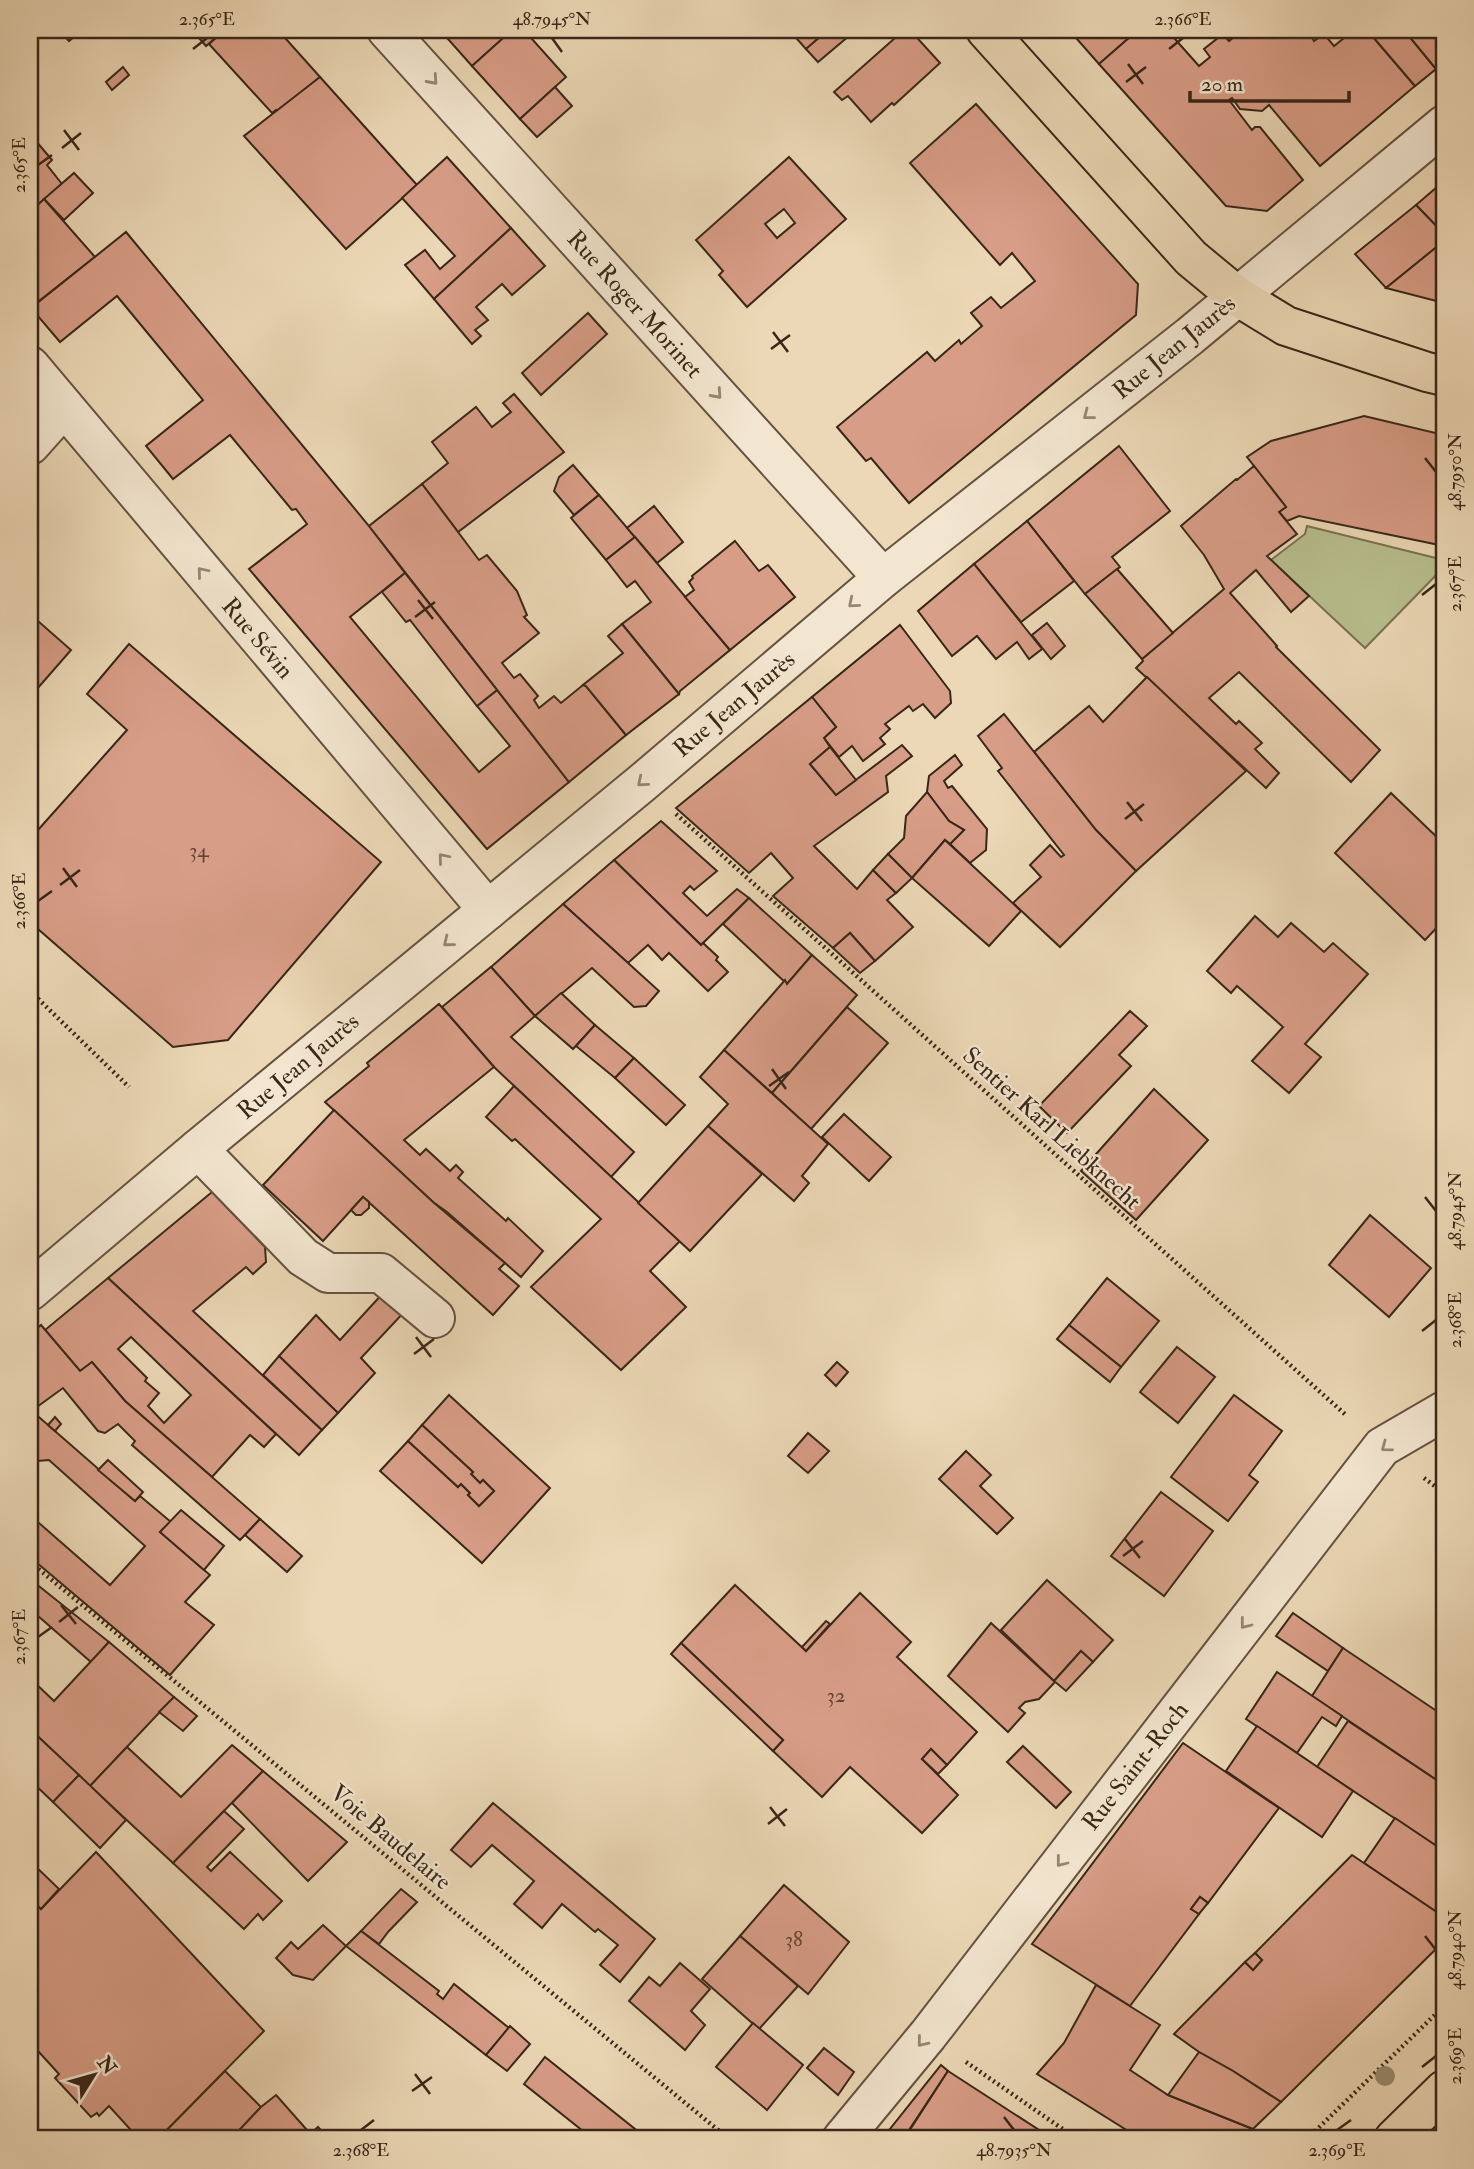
<svg xmlns="http://www.w3.org/2000/svg" width="1474" height="2169" font-family="'IM FELL Double Pica',serif">
	<rect width="100%" height="100%" fill="#ecd8b6"/>
	<filter id="stains"><feTurbulence type="fractalNoise" baseFrequency=".00286" numOctaves="4"/><feColorMatrix values="0 0 0 0 .2 0 0 0 0 .09 0 0 0 0 .02 0 0 0 .5 -.17"/></filter>
	<radialGradient id="worn" r=".72"><stop offset=".6" stop-color="#630" stop-opacity="0"/><stop offset="1" stop-color="#630" stop-opacity=".3"/></radialGradient>
	<!-- green -->
	<path fill="#b8bf8e" stroke="#787353" stroke-width="2" d="M1307 526 1444 560V567L1365 648 1271 560 1305 534Z"/>
	<!-- building -->
	<g fill="#d89d87" stroke="#382718" stroke-width="2" fill-rule="evenodd">
		<path d="M59 30H82L69 41Z"/>
		<path d="M192 30H225L206 46Z"/>
		<path d="M225 30H278L320 77 277 112 276 110 272 113 209 44Z"/>
		<path d="M440 30H512L472 66Z"/>
		<path d="M512 30H524L566 77 520 119 472 66Z"/>
		<path d="M789 30H828L806 49Z"/>
		<path d="M828 30H856L818 62 806 49Z"/>
		<path d="M904 30H910L940 63 894 105 892 103 871 122 848 96 842 100 834 92Z"/>
		<path d="M1069 30H1138L1099 64Z"/>
		<path d="M1138 30H1167L1199 66 1210 57 1204 49 1223 34 1229 41 1242 30H1310L1312 31 1310 34 1314 41 1324 34 1334 46 1354 30H1367L1415 86 1320 166 1269 105 1262 111 1240 109 1232 98 1229 100 1252 130 1255 127H1260L1303 180 1267 211 1226 206 1099 64Z"/>
		<path d="M1367 30H1404L1436 69 1415 86Z"/>
		<path d="M1404 30H1444V62L1436 69Z"/>
		<path d="M123 67 129 75 112 90 106 82Z"/>
		<path d="M320 77 417 185 346 249 244 136Z"/>
		<path d="M555 87 572 106 537 137 520 119Z"/>
		<path d="M976 104 1138 284 1136 315 909 503 871 458 866 461 837 427 927 352 935 361 959 340 961 344 982 326 971 313 991 297 1001 308 1035 281 1012 253 1000 265 910 163Z"/>
		<path d="M30 134 52 160 47 165 62 184 30 212Z"/>
		<path d="M447 157 511 228 434 299 405 265 425 250 440 269 455 256 402 198Z"/>
		<path d="M789 157 846 219 747 307 719 275 723 271 696 240ZM784 209 795 223 777 238 765 224Z"/>
		<path d="M74 173 93 193 64 220 44 199Z"/>
		<path d="M1444 181V234L1416 205Z"/>
		<path d="M44 199 95 257 39 301 30 290V212Z"/>
		<path d="M1416 205 1444 234V241L1386 288 1355 254Z"/>
		<path d="M511 228 545 266 512 295 502 284 476 307 488 320 475 330 481 336 472 344 434 299Z"/>
		<path d="M126 232 369 526 405 573 350 617 479 772 510 746 477 706 497 690 569 782 487 849 249 569 307 524 296 509 292 510 230 435 173 479 146 446 203 400 117 296 60 342 31 308Z"/>
		<path d="M1444 241V303L1386 288Z"/>
		<path d="M30 290 39 301 31 308 30 307Z"/>
		<path d="M588 313 607 334 541 395 522 373Z"/>
		<path d="M514 394 564 452 458 532 422 484 448 463 432 442 476 407 492 427 511 412 503 403Z"/>
		<path d="M1364 416 1444 435V546L1299 516 1287 521 1279 512 1286 507 1247 457 1271 441Z"/>
		<path d="M1119 446 1170 511 1112 557 1120 567 1085 594 1027 521Z"/>
		<path d="M573 465 599 495 574 515 554 491 559 477Z"/>
		<path d="M1254 466 1286 507 1279 512 1297 534 1267 556 1309 596 1291 612 1256 570 1230 593 1277 646 1276 647 1380 750 1351 782 1239 672 1209 698 1236 724 1239 721 1262 743 1255 749 1279 773 1266 788 1136 668 1143 661 1142 659 1224 589 1204 555 1181 526 1236 479 1237 480Z"/>
		<path d="M422 484 479 560 487 555 517 591 527 615 524 617 539 633 502 663 514 678 520 674 538 696 534 700 539 708 554 696 561 703 583 685 586 686 626 735 569 782 369 526Z"/>
		<path d="M599 495 635 537 606 560 571 518Z"/>
		<path d="M654 506 683 542 657 563 627 528Z"/>
		<path d="M1027 521 1074 581 1021 622 974 564Z"/>
		<path d="M635 537 730 650 680 691 679 694 622 624 651 602 635 581 627 587 606 560Z"/>
		<path d="M735 541 759 571 768 565 795 597 730 650 685 597 694 590 689 582 693 578 692 576Z"/>
		<path d="M974 564 1042 649 1029 659 1017 642 996 659 977 636 952 656 918 611Z"/>
		<path d="M1117 569 1173 633 1142 659 1085 594Z"/>
		<path d="M405 573 497 690 477 706 410 620 406 622 382 592Z"/>
		<path d="M30 614 71 650 30 697Z"/>
		<path d="M1047 623 1065 646 1051 659 1032 635Z"/>
		<path d="M622 624 679 694 626 735 586 686 583 685 623 653 608 636Z"/>
		<path d="M900 625 950 691 951 703 935 718 923 704 913 711 909 706 885 724 890 729 880 738 885 744 863 761 852 746 839 757 824 738 836 727 812 697Z"/>
		<path d="M129 644 381 862 228 1040 173 1047 30 922V839L127 730 87 694Z"/>
		<path d="M1147 677 1246 771 1136 871 1096 830 1034 752 1089 706 1103 722Z"/>
		<path d="M812 697 836 727 824 738 830 747 810 764 836 795 902 745 912 756 886 776 888 792 814 846 857 889 873 870 896 893 887 900 913 927 875 961 850 933 833 948 773 896 793 878 771 853 749 873 676 808Z"/>
		<path d="M1004 714 1096 830 1136 871 1060 947 1013 903 1041 877 1030 865 1050 845 1061 857 1064 855 998 771 1002 768 978 736Z"/>
		<path d="M830 747 856 780 836 795 810 764Z"/>
		<path d="M955 755 962 765 944 781 948 788 952 786 987 829 986 850 970 863 950 844 964 830 949 821 927 792 929 776Z"/>
		<path d="M927 792 949 821 964 830 950 844 945 840 912 878 888 854 904 838 906 816Z"/>
		<path d="M1391 793 1444 844V920L1425 940 1335 853Z"/>
		<path d="M661 821 717 871 694 890 690 886 683 893 707 916 737 889 749 898 701 945 614 860Z"/>
		<path d="M945 840 1021 911 989 946 912 878Z"/>
		<path d="M888 854 912 878 896 893 873 870Z"/>
		<path d="M614 860 701 945 703 943 718 957 716 960 728 972 708 991 669 953 662 960 648 945 628 963 563 904Z"/>
		<path d="M749 898 812 955 787 984 723 924Z"/>
		<path d="M563 904 659 991 646 1006 634 1007 592 968 535 1016 491 967Z"/>
		<path d="M1255 916 1278 937 1291 923 1324 952 1333 943 1368 974 1305 1044 1321 1057 1289 1093 1252 1061 1283 1027 1237 986 1231 993 1207 971Z"/>
		<path d="M850 933 875 961 860 973 833 948Z"/>
		<path d="M812 955 857 995 772 1093 724 1050 785 980 787 984Z"/>
		<path d="M491 967 535 1016 511 1037 634 1152 611 1177 494 1067 442 1007Z"/>
		<path d="M561 993 595 1025 573 1049 535 1016Z"/>
		<path d="M439 1004 494 1067 404 1140 420 1155 426 1149 450 1171 456 1165 463 1172 458 1178 506 1221 508 1218 543 1251 521 1277 447 1212 433 1202 325 1102 369 1066 367 1063Z"/>
		<path d="M847 1007 888 1043 811 1129 772 1093Z"/>
		<path d="M1130 1011 1147 1026 1119 1055 1131 1066 1067 1133 1039 1106Z"/>
		<path d="M595 1025 634 1058 615 1078 576 1046Z"/>
		<path d="M724 1050 828 1144 802 1176 809 1183 794 1201 708 1126 728 1104 700 1077Z"/>
		<path d="M634 1058 685 1105 666 1125 615 1078Z"/>
		<path d="M514 1086 680 1241 650 1271 686 1307 621 1370 531 1287 601 1219 515 1139 512 1141 486 1117Z"/>
		<path d="M1154 1089 1208 1140 1136 1220 1081 1171Z"/>
		<path d="M334 1110 433 1202 505 1263 499 1269 519 1286 493 1315 363 1197 323 1241 263 1185Z"/>
		<path d="M844 1114 891 1157 869 1181 822 1137Z"/>
		<path d="M708 1126 762 1174 690 1251 638 1203Z"/>
		<path d="M212 1192 265 1247 266 1262 253 1274 246 1267 193 1311 322 1430 299 1455 108 1278Z"/>
		<path d="M363 1197 369 1202V1208L361 1215H356L351 1210Z"/>
		<path d="M1370 1215 1431 1268 1389 1317 1329 1265Z"/>
		<path d="M108 1278 276 1434 264 1447 250 1435 212 1477 125 1401 92 1362 80 1371 45 1330ZM131 1337 191 1395 164 1423 148 1406 159 1393 145 1381 147 1378 118 1349Z"/>
		<path d="M1107 1278 1159 1321 1121 1367 1069 1325Z"/>
		<path d="M385 1291 406 1310 361 1358 375 1373 338 1413 279 1356 316 1315 340 1340Z"/>
		<path d="M41 1325 80 1371 92 1362 125 1401 260 1519 240 1540 132 1445 135 1441 118 1424 105 1433 98 1431 63 1388 30 1412V1334Z"/>
		<path d="M1069 1325 1121 1367 1110 1382 1057 1339Z"/>
		<path d="M1177 1347 1215 1377 1178 1423 1140 1392Z"/>
		<path d="M279 1356 338 1413 322 1430 263 1375Z"/>
		<path d="M837 1362 848 1372 836 1386 825 1375Z"/>
		<path d="M449 1395 550 1488 482 1563 380 1471 408 1441 458 1487 461 1484 470 1493 468 1495 479 1506 494 1491 483 1480 480 1483 471 1474 473 1472 422 1425Z"/>
		<path d="M1234 1395 1282 1431 1249 1475 1258 1482 1228 1521 1171 1477Z"/>
		<path d="M32 1411 135 1501 140 1496 171 1522 160 1532 210 1575 185 1602 214 1625 170 1675 30 1557V1525L34 1528 39 1523 110 1585 145 1546 49 1460 37 1461 30 1466V1412Z"/>
		<path d="M55 1417 61 1424 55 1431 48 1425Z"/>
		<path d="M422 1425 473 1472 471 1474 480 1483 483 1480 494 1491 479 1506 468 1495 470 1493 461 1484 458 1487 408 1441Z"/>
		<path d="M808 1433 829 1451 808 1473 788 1456Z"/>
		<path d="M966 1451 991 1475 980 1486 1013 1518 997 1534 939 1479Z"/>
		<path d="M108 1460 143 1492 135 1501 98 1470Z"/>
		<path d="M1161 1492 1213 1531 1164 1596 1111 1556Z"/>
		<path d="M181 1510 224 1546 204 1570 160 1532Z"/>
		<path d="M260 1519 302 1556 287 1572 245 1535Z"/>
		<path d="M30 1579 109 1642 91 1662 30 1609Z"/>
		<path d="M1047 1580 1113 1640 1093 1662 1081 1651 1054 1681 1001 1630Z"/>
		<path d="M735 1585 806 1651 860 1593 911 1642 897 1657 977 1732 947 1765 931 1749 922 1759 958 1795 922 1833 850 1767 822 1797 773 1751 783 1740 681 1643Z"/>
		<path d="M1293 1613 1343 1648 1328 1671 1276 1636Z"/>
		<path d="M826 1621 830 1624 806 1651 802 1647Z"/>
		<path d="M991 1623 1055 1682 1039 1699 1025 1702 1019 1708 1025 1713 1008 1732 948 1676Z"/>
		<path d="M109 1642 174 1697 90 1786 30 1729V1678L54 1701Z"/>
		<path d="M681 1643 783 1740 773 1751 671 1654Z"/>
		<path d="M1343 1648 1444 1716V1785L1312 1696Z"/>
		<path d="M1081 1651 1093 1662 1066 1691 1054 1681Z"/>
		<path d="M1277 1672 1342 1716 1336 1726 1322 1717 1297 1753 1246 1719Z"/>
		<path d="M174 1697 197 1716 183 1731 159 1712Z"/>
		<path d="M1348 1721 1444 1785V1851L1317 1767Z"/>
		<path d="M1257 1726 1353 1791 1322 1837 1226 1771Z"/>
		<path d="M30 1729 79 1775 53 1802 30 1780Z"/>
		<path d="M1183 1743 1279 1808 1208 1903 1200 1897 1191 1909 1199 1914 1130 2006 1032 1944Z"/>
		<path d="M232 1745 263 1771 173 1863 90 1786 127 1747 181 1797Z"/>
		<path d="M1023 1746 1071 1792 1056 1808 1007 1762Z"/>
		<path d="M931 1749 947 1765 938 1774 922 1759Z"/>
		<path d="M263 1771 347 1842 308 1881 232 1803Z"/>
		<path d="M79 1775 126 1820 100 1848 53 1802Z"/>
		<path d="M493 1803 655 1939 620 1982 600 1965 618 1945 598 1929 595 1932 562 1904 542 1928 514 1904 534 1881 492 1845 471 1867 451 1850Z"/>
		<path d="M224 1811 244 1829 207 1867 211 1871 230 1852 282 1901 263 1920 258 1914 244 1929 173 1863Z"/>
		<path d="M1395 1818 1444 1851V1917L1364 1863Z"/>
		<path d="M96 1852 264 2031 158 2139H139L109 2106 99 2116 97 2113 91 2117 55 2078 59 2074 38 2051 33 2056 30 2052V1899L41 1909Z"/>
		<path d="M1352 1855 1444 1917V1941L1281 2102 1233 2071 1199 2052 1174 2034 1245 1962 1253 1970 1262 1960 1255 1953Z"/>
		<path d="M30 1861 59 1889 41 1909 30 1899Z"/>
		<path d="M784 1885 849 1942 808 1994 740 1936Z"/>
		<path d="M401 1889 417 1902 388 1932 379 1944 361 1931Z"/>
		<path d="M1200 1897 1208 1903 1199 1914 1191 1909Z"/>
		<path d="M323 1925 346 1946 313 1980 293 1975 276 1958 291 1942 298 1949Z"/>
		<path d="M361 1931 439 1991 437 1994 443 1999 454 1984 509 2028 486 2055 346 1946Z"/>
		<path d="M740 1936 798 1986 759 2029 702 1979Z"/>
		<path d="M1255 1953 1262 1960 1253 1970 1245 1962Z"/>
		<path d="M680 1963 710 1989 691 2011 705 2025 685 2050 629 2001 649 1977 660 1986Z"/>
		<path d="M1096 1985 1160 2025 1130 2070 1168 2095 1253 2129 1243 2139H1141L1037 2074 1064 2043Z"/>
		<path d="M753 2023 803 2065 767 2110 716 2067Z"/>
		<path d="M510 2026 530 2044 507 2071 486 2055Z"/>
		<path d="M824 2048 854 2072 838 2095 807 2068Z"/>
		<path d="M1199 2052 1233 2071 1281 2102 1253 2129 1168 2095Z"/>
		<path d="M545 2057 635 2129 627 2139H593L524 2084Z"/>
		<path d="M941 2065 948 2071 903 2139H882Z"/>
		<path d="M225 2071 261 2107 231 2139H158Z"/>
		<path d="M948 2071 1053 2139H904Z"/>
		<path d="M276 2095 315 2139H231L261 2107Z"/>
		<path d="M318 2127 329 2139H315L310 2134Z"/>
	</g>
	<g fill="none" stroke-linecap="round" stroke-linejoin="round">
		<defs>
			<g id="minor">
				<path d="M387 30 883 578"/>
				<path d="M30 366 488 910"/>
				<path d="M30 445 64 407"/>
				<path d="M198 1149 303 1257 328 1273H381L435 1318"/>
				<path d="M30 1291 198 1149 642 783 883 578 1190 336 1444 125"/>
				<path d="M842 2139 928 2035 1382 1447 1444 1411"/>
			</g>
			<g id="major">
				<path d="M986 30 1191 258 1237 296 1286 326 1427 372 1444 376"/>
				<path d="M1394 2139 1444 2090"/>
			</g>
		</defs>
		<!-- minor casing -->
		<use href="#minor" stroke="#655340" stroke-width="42"/>
		<!-- major casing -->
		<use href="#major" stroke="#382718" stroke-width="42"/>
		<!-- path -->
		<g stroke="#382718" stroke-width="4.5" stroke-dasharray="2 3.5" stroke-linecap="butt">
			<path d="M676 814 1347 1416"/>
			<path d="M30 991 129 1087"/>
			<path d="M1424 1478 1444 1493"/>
			<path d="M30 1562 729 2139"/>
			<path d="M966 2062 1077 2139"/>
			<path d="M1307 2139 1444 2006"/>
		</g>
		<!-- minor -->
		<use href="#minor" stroke="#f3e6d0" stroke-width="38"/>
		<!-- major -->
		<use href="#major" stroke="#ecd8b6" stroke-width="38"/>
	</g>
	<!-- trees -->
	<circle fill="#9b8c70" cx="1385" cy="2076" r="10"/>
	<!-- one-way arrows -->
	<defs><path id="oneway-chevron" d="M-2-3.5L2.5 0L-2 3.5" fill="none" stroke-width="1.6" stroke-linecap="round" stroke-linejoin="round" transform="scale(1.75)"/></defs>
	<g stroke="#968674">
		<use href="#oneway-chevron" transform="translate(433 80) rotate(48)"/>
		<use href="#oneway-chevron" transform="translate(717 394) rotate(48)"/>
		<use href="#oneway-chevron" transform="translate(1088 415) rotate(142)"/>
		<use href="#oneway-chevron" transform="translate(202 572) rotate(-130)"/>
		<use href="#oneway-chevron" transform="translate(853 603) rotate(140)"/>
		<use href="#oneway-chevron" transform="translate(642 782) rotate(140)"/>
		<use href="#oneway-chevron" transform="translate(443 858) rotate(-130)"/>
		<use href="#oneway-chevron" transform="translate(448 942) rotate(141)"/>
		<use href="#oneway-chevron" transform="translate(1386 1447) rotate(143)"/>
		<use href="#oneway-chevron" transform="translate(1245 1624) rotate(128)"/>
		<use href="#oneway-chevron" transform="translate(1061 1862) rotate(128)"/>
		<use href="#oneway-chevron" transform="translate(922 2042) rotate(129)"/>
	</g>
	<!-- ticks -->
	<path fill="none" stroke="#382718" stroke-width="2.5" d="M552 38 562 52M193 49 207 38M1169 49 1183 38M1128 64 1143 84M1126 82 1146 67M64 130 79 150M62 148 81 133M38 165 52 155M773 332 788 352M771 349 790 335M1425 458 1436 472M1422 595 1436 584M418 600 433 619M415 617 435 602M1127 802 1142 821M1125 819 1144 804M63 868 77 887M60 885 80 870M38 901 52 891M772 1069 786 1089M769 1086 789 1072M1425 1197 1436 1211M1422 1331 1436 1320M416 1337 431 1357M414 1354 434 1339M1125 1539 1140 1558M1123 1556 1143 1541M61 1605 76 1624M59 1622 78 1607M38 1637 52 1627M770 1807 785 1826M768 1824 787 1809M1425 1936 1436 1950M1422 2067 1436 2056M415 2074 430 2094M412 2091 432 2077M1004 2117 1014 2130M361 2130 374 2120M1337 2130 1351 2120"/>
	<g text-anchor="middle" stroke-width="5" stroke-linejoin="round" paint-order="stroke">
		<!-- number labels -->
		<g font-size="21" fill="#604434">
			<text x="199" y="857">34</text>
			<text x="836" y="1702">32</text>
			<text x="794" y="1946">38</text>
		</g>
		<!-- street labels -->
		<g font-size="24" fill="#382718" stroke="#f3e6d0">
			<text transform="translate(635 304) rotate(48)" y="8">Rue Roger Morinet</text>
			<text transform="translate(1174 347) rotate(-39)" y="8">Rue Jean Jaurès</text>
			<text transform="translate(258 638) rotate(50)" y="8">Rue Sévin</text>
			<text transform="translate(734 704) rotate(-40)" y="8">Rue Jean Jaurès</text>
			<text transform="translate(298 1066) rotate(-40)" y="8">Rue Jean Jaurès</text>
			<text transform="translate(1052 1128) rotate(42)" y="8">Sentier Karl Liebknecht</text>
			<text transform="translate(1135 1766) rotate(-52)" y="8">Rue Saint-Roch</text>
			<text transform="translate(391 1837) rotate(40)" y="8">Voie Baudelaire</text>
		</g>
	</g>
	<!-- margin -->
	<rect width="1474" height="2169" fill="none" stroke="#ecd8b6" stroke-width="77"/>
	<!-- north arrow -->
	<g transform="translate(94 2075) rotate(53)" stroke="#f3e6d0" stroke-width="5" paint-order="stroke">
	<path d="M0-5L12 26L0 18L-12 26Z" fill="#382718"/>
	<text y="-10" font-size="19" font-weight="bold" text-anchor="middle" fill="#382718">N</text>
	</g>
	<!-- scale -->
	<path d="M1190 91v10h159v-10" fill="none" stroke="#382718" stroke-width="3.5"/>
	<text x="1201" y="91" font-size="21" fill="#382718" stroke="#f3e6d0" stroke-width="5" paint-order="stroke">20 m</text>
	<rect x="38" y="38" width="1398" height="2092" fill="none" stroke="#382718" stroke-width="2.5"/>
	<g font-size="18" text-anchor="middle" fill="#382718">
		<text x="207" y="25">2.365°E</text>
		<text x="552" y="25">48.7945°N</text>
		<text x="1183" y="25">2.366°E</text>
		<text transform="translate(19 165) rotate(-90)" y="6">2.365°E</text>
		<text transform="translate(1455 472) rotate(-90)" y="6">48.7950°N</text>
		<text transform="translate(1455 584) rotate(-90)" y="6">2.367°E</text>
		<text transform="translate(19 901) rotate(-90)" y="6">2.366°E</text>
		<text transform="translate(1455 1211) rotate(-90)" y="6">48.7945°N</text>
		<text transform="translate(1455 1320) rotate(-90)" y="6">2.368°E</text>
		<text transform="translate(19 1637) rotate(-90)" y="6">2.367°E</text>
		<text transform="translate(1455 1950) rotate(-90)" y="6">48.7940°N</text>
		<text transform="translate(1455 2056) rotate(-90)" y="6">2.369°E</text>
		<text x="361" y="2156">2.368°E</text>
		<text x="1014" y="2156">48.7935°N</text>
		<text x="1337" y="2156">2.369°E</text>
	</g>
	<rect width="100%" height="100%" filter="url(#stains)"/>
	<rect width="100%" height="100%" fill="url(#worn)"/>
</svg>
